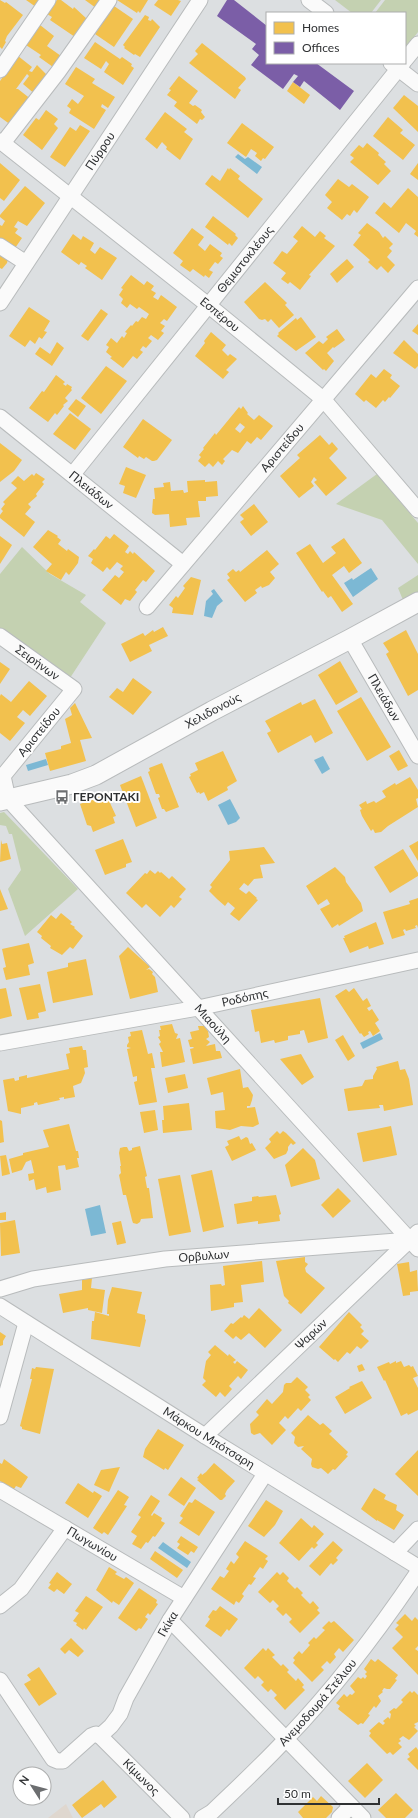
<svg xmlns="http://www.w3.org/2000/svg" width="418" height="1818" font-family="Lato,sans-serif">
	<rect width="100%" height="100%" fill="#dcdfe1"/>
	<!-- commercial -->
	<path fill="#dfd7cf" d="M66 1804 73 1818H48Z"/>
	<!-- green -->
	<g fill="#c4d1b1">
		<path d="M335 0H381L371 13H352Z"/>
		<path d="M385 0H418V32L405 49V13H375Z"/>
		<path d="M377 474 418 523V564L382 520 336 504Z"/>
		<path d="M22 547 50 574 86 595 80 602 106 623 70 678 0 628V574Z"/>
		<path d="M418 575V592L403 600 398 588Z"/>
		<path d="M4 812 78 889 25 936 8 889 21 870 12 834H9L6 826 0 825V813Z"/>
	</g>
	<!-- water -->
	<g fill="#7cb8d4">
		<path d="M238 154 245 159 248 157 262 167 257 174 235 157Z"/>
		<path d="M371 568 378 579 353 597 344 583 352 578 353 580Z"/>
		<path d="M214 589 223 601 217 606 212 618 204 616 206 601 213 594 211 591Z"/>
		<path d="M323 756 330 769 322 774 314 760Z"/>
		<path d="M46 759 48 765 28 771 26 765Z"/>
		<path d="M230 799 240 818 236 822 228 825 218 805Z"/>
		<path d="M380 1033 383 1039 363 1049 360 1043Z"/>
		<path d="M100 1205 106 1233 91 1236 85 1209Z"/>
		<path d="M163 1542 191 1562 187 1568 158 1548Z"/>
	</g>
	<!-- homes -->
	<g fill="#f2c14e" fill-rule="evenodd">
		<path d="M0 0 5 3 6 2 23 15 7 36 5 41 6 42 2 49 0 47Z"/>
		<path d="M26 0H41L36 7Z"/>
		<path d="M57 0H61L73 9 74 7 87 19 75 37 50 20 52 17 47 14Z"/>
		<path d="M85 0H102L96 8Z"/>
		<path d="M117 0H148L140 13 138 11 137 13Z"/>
		<path d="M158 0H178L181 1 171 16 154 5Z"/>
		<path d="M114 6 133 19 114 47 95 34Z"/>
		<path d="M145 15 149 17 148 20 151 21 152 19 160 27 140 57 135 54 134 55 124 48 125 47 123 45Z"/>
		<path d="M40 25 54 36 47 46 61 56 53 67 39 57 41 55 26 45Z"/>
		<path d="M95 42 120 59 122 57 132 64 131 66 134 68 123 85 104 72 109 64 106 61 101 69 84 58Z"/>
		<path d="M202 43 245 77 246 79 238 88 241 90 235 99 189 63 198 54 195 51Z"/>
		<path d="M18 56 32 67 29 71 32 72 37 65 49 77 36 95 23 84 29 76 27 74 16 89H18L32 100 11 125 0 117V81Z"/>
		<path d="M76 67 95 79 92 83 115 97 108 108 102 104 101 107 106 110 94 129 69 113 71 109 67 106 72 99 78 104 84 96 65 84Z"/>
		<path d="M179 76 198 91 189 103 193 106 195 105 202 110 201 112 205 117 202 120 200 119 197 124 174 106 177 102 167 95 171 90 169 89Z"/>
		<path d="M293 82 310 95 304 104 287 91Z"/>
		<path d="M404 95 418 106V132L393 108Z"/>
		<path d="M46 110 58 119 54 124 58 128 42 150 23 135 36 118 39 120Z"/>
		<path d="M165 112 187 129 184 132 193 139 180 160 166 149 167 147 162 142 157 149 145 139Z"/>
		<path d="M388 117 403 130 400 133 415 145 403 160 373 136Z"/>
		<path d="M242 123 274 147 265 159 263 158 261 161 255 156 257 153 251 149 246 157 227 143Z"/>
		<path d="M80 125 90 131 65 167 50 157 70 127 76 131Z"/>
		<path d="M367 143 379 153 378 155 386 162 384 164 391 171 378 185 350 162 354 158 350 155 359 145 363 148Z"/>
		<path d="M0 163 20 180 4 201 0 198Z"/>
		<path d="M418 163V180L410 174Z"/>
		<path d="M228 168 229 170 230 168 240 176 238 179 263 199 248 218 205 184 212 175 220 181Z"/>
		<path d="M338 179 349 187 352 184 369 197 357 213 354 210 350 216 347 214 342 220 327 208 332 202 325 195Z"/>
		<path d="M25 186 45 203 27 226 18 221 14 227 18 229 15 233 22 238 13 251 0 242V225L2 226 5 221 0 217V215Z"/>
		<path d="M408 188 418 197V237L414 234 416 231 406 223 399 233 375 213 384 202 391 208Z"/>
		<path d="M213 216 236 234 235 235 238 238 232 246 229 243 228 245 205 227Z"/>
		<path d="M367 223 379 232 383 238 385 236 393 244 389 248 392 251 387 257 395 265 388 273 381 266 377 270 368 262 370 260 353 245 361 235 358 233Z"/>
		<path d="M302 226 315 237 320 231 326 236 324 238 335 246 309 275 311 276 300 290 290 282 288 284 281 279 286 273 273 263 282 251 287 254 298 241 293 237Z"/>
		<path d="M192 228 204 237 198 245 205 251 210 244 222 253 220 256 223 258 218 264 215 262 209 270 213 272 209 278 205 275 204 277 193 269 190 272 180 265 183 261 173 253Z"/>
		<path d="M73 234 81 240 83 236 94 243 90 250 95 254 100 247 117 258 102 280 85 268 87 266 81 262 79 265 61 252Z"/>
		<path d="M0 250 8 259 7 263 2 269 0 268Z"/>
		<path d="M347 259 354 267 337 283 330 274Z"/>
		<path d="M131 275 144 285 147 281 154 286 151 290 156 293 153 297 158 300 161 295 177 307 167 321 164 319 160 323 165 326 161 331 164 333 158 340 151 335 148 338 152 341 146 348 143 346 140 350 143 352 137 359 133 356 123 368 110 358 112 357 106 352 109 347 106 345 111 338 117 343 122 336 124 338 127 333 125 332 131 325 132 326 136 321 138 322 142 317 146 319 149 314 139 307 137 309 130 304 127 308 121 303 123 299 119 295 123 289 121 288Z"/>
		<path d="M265 282 287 303 285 305 294 315 279 328 271 319 268 322 265 319 262 320 259 319 244 302Z"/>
		<path d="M29 307 50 321 44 331 47 332 42 339 39 337 35 344 30 340 25 347 9 336Z"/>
		<path d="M101 309 108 314 88 341 81 336Z"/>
		<path d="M301 317 316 337 296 351 277 336 279 334 278 333 296 318 297 320Z"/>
		<path d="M418 324V335L412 331Z"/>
		<path d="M337 329 345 340 334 348 333 347 327 353 334 361 326 371 324 369 323 370 305 353 319 341 323 344 328 339 326 337Z"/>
		<path d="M211 332 226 345 222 350 228 356 230 354 237 359 226 370 229 372 223 379 195 356 205 343 204 341Z"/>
		<path d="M404 340 418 354V366L415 369 393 353Z"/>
		<path d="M57 342 64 348 52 366 35 354 40 347 50 354Z"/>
		<path d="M106 366 127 381 101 414 81 398Z"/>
		<path d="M384 369 392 375 390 378 400 386 390 398 389 397 385 402 383 400 376 408 366 400 364 402 355 394 371 374 376 378Z"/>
		<path d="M56 375 65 382 63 384 66 386 67 384 72 387 71 389 72 390 65 398 68 401 63 405 64 406 57 415 55 413 48 422 29 408 42 391 44 392Z"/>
		<path d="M76 399 86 406 78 417 68 409Z"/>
		<path d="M243 406 248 413 247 414 254 420 259 415 273 426 261 440 257 437 251 444 247 441 238 453 232 450 223 459 225 461 222 465 218 461 213 467 209 463 205 467 198 461 201 457 199 455 204 449 203 448 215 433 216 435 239 407 241 409ZM240 423 245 427 240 433 235 429Z"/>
		<path d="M70 413 91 429 75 450 53 434Z"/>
		<path d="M143 419 172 440 157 460 154 461H152L146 457 144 459 139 456 138 458 123 447Z"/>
		<path d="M320 435 329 445 332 442 338 449 329 458 347 478 326 496 314 482 317 480 314 477 311 482 314 486 299 498 280 476 300 458 297 455Z"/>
		<path d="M0 443 22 460 14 471 0 482Z"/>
		<path d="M126 467 146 475 136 498 123 493 125 486 119 484Z"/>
		<path d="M36 473 45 479 42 482 44 484 36 494 37 496 28 504 31 507 25 514 35 522 24 537 0 518V515L3 511 1 509 5 504 3 502 17 488 11 483 18 476 24 481 32 474 34 476Z"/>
		<path d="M205 480V482L217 481 218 496 206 497V501H198L200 517 186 518 187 525 170 527 169 514 155 515 152 513 153 499H155L154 488 164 487 163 483 170 482 171 491 183 490 184 493 188 492 187 481Z"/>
		<path d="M254 504 268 522 251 536 240 522 244 519 240 515Z"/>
		<path d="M48 530 58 536 57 537 61 540 58 544 67 551 68 549 79 557 78 563 69 575 66 572 61 580 46 571 52 564 33 547Z"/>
		<path d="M114 534 129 546 125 552 128 554 130 551 133 554 134 552 155 571 146 582 143 580 135 590 137 592 130 601 125 599 121 605 102 590 115 575 119 578 124 572 120 569 123 566 117 562 110 570 107 567 103 572 91 563 93 559 88 556 94 549 95 550 106 536 110 539Z"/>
		<path d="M0 536 12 545 0 564Z"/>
		<path d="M344 538 362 563 349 573 344 566 332 575 353 604 342 612 331 596 328 598 323 591 322 592 296 553 310 544 323 563 336 553 331 547Z"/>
		<path d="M267 550 279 564 270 572 275 578 269 585 262 588 261 586 255 590 257 593 245 602 227 580 230 578 227 574 233 569 236 572 239 570 240 572Z"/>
		<path d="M191 577 201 580 193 615 172 613 173 608 169 605 176 596 178 598 185 588 183 586Z"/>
		<path d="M163 627 168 636 149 645 152 651 130 662 121 644 143 633 145 636 153 630 154 632Z"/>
		<path d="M406 630 418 654V690L408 696 386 654 389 652 383 643Z"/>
		<path d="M340 661 358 692 336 705 318 675Z"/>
		<path d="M0 662 10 669 0 684Z"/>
		<path d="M133 678 152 692 133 715 109 697 117 688 123 692Z"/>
		<path d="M29 681 47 696 30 716 23 710 17 717 25 723 10 741 0 733V696L1 694 11 702Z"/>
		<path d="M361 697 391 747 367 761 337 711Z"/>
		<path d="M315 699 333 733 315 743 311 735 278 753 267 733 271 731 265 721 301 702 302 705Z"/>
		<path d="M75 703 92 738 80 740 86 761 50 771 45 753 61 749V746L71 743 65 719 72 715 70 708Z"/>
		<path d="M399 750 408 766 398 771 389 756Z"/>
		<path d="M223 751 237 781 227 787 228 790 208 801 204 792 200 794 199 792 197 793 189 777 191 776 190 774 198 770 195 763Z"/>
		<path d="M162 763 179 807 166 812 164 809H162L158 798 160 797 159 794H156L148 772 150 771 149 768Z"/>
		<path d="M141 776 157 818 136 827 120 785Z"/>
		<path d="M410 777 418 790V798L416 799 418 807 388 826 381 832 375 833 373 829 371 831 362 816 360 810 362 809 359 805 366 801 367 804 374 801 376 803 386 797 382 791 395 783 396 785Z"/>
		<path d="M106 794 116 816 113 817 115 823 93 832 91 826 87 825 80 804Z"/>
		<path d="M123 839 132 862 126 864V867L105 875 95 850Z"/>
		<path d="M1 840 2 844 7 843 11 859 0 862Z"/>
		<path d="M418 841V861L409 846Z"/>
		<path d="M264 847 275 863 260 865 263 878 254 879 248 886 244 883 239 889 246 894 249 891 257 898 256 899 258 900 239 921 230 914 235 908 228 902 225 906 217 899 209 891 212 887 210 885 230 860 229 851Z"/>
		<path d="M403 849 418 873V876L390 893 374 867Z"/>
		<path d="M335 867 345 877 346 882 361 903 363 911 339 926 338 924 332 928 320 909 330 904 327 899 318 905 306 886Z"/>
		<path d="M150 870 155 874 158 871 160 873 161 872 169 879 172 876 186 889 179 897 182 899 174 908 171 905 160 917 146 904 142 908 126 893 145 873 147 874Z"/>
		<path d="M0 889 8 909 0 911Z"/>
		<path d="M418 898V928L417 925 415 926 416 928 406 931 405 929 403 930 405 935 392 939 383 912 410 904 409 901Z"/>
		<path d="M61 913 72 922 70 924 75 927 74 928 83 936 73 949 70 947 62 955 50 948 51 946 41 938 42 936 37 932 51 915 56 919Z"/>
		<path d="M376 922 384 944 369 949 368 946 350 953 343 938H345L344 936Z"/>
		<path d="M29 943 34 963 28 965 30 975 6 980 3 968 6 967 2 949Z"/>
		<path d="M128 947 150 967 146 970 149 969 153 972 152 974 155 977 158 992 130 999 119 956Z"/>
		<path d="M86 959 93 995 53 1003 47 972 68 967V963Z"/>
		<path d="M40 984 46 1011 38 1013 39 1018 27 1020 19 988Z"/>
		<path d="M6 988 12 1016 0 1019V989Z"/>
		<path d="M354 988 363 1001 367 998 371 1006 367 1008 369 1011 372 1009 379 1020 375 1023 380 1031 373 1036 370 1031 368 1032 369 1034 364 1037 361 1033 360 1034 335 996 346 989 349 992Z"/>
		<path d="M320 998 328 1038 308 1043 304 1030 300 1031V1034L288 1036V1040L275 1043 274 1040 261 1043 259 1031 255 1032 251 1010Z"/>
		<path d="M172 1024 175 1033 178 1034 176 1039 180 1038 185 1062 162 1067 160 1052H163L159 1044 161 1042 158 1037 160 1036 159 1030H161L160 1026Z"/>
		<path d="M198 1026H204L208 1031 209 1037 206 1039 210 1042 206 1046 215 1044 216 1051H220L222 1058 193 1064 190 1049 194 1048 193 1047H190L188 1040 192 1039 190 1032 199 1030Z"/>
		<path d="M142 1030 148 1054 152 1053 155 1068H151L157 1102 139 1105 134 1082 137 1081V1076L133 1077 127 1049 131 1048 127 1047V1045L129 1042 128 1037 131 1036 130 1032Z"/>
		<path d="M343 1035 355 1056 348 1061 335 1040Z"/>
		<path d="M82 1046 83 1050H86L88 1067 84 1068 85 1073 81 1083 73 1086 75 1097 64 1099V1097L59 1098 60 1100 38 1105 37 1102 34 1103V1105L21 1108V1114L8 1111 3 1080 14 1078 15 1081 19 1080V1077L27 1075V1078L69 1069 66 1054 70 1053 69 1048Z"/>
		<path d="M301 1054 314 1077 302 1085 280 1059Z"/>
		<path d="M398 1061 400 1070 405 1069 409 1079 413 1105 384 1111 383 1105H379L380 1108 348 1111 344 1089 362 1086 365 1080 373 1079V1076L377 1069 376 1067Z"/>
		<path d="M240 1069 243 1088 248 1087 253 1095 252 1100 250 1106H247V1108L255 1107 259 1124 253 1127 241 1126 230 1130 216 1128 215 1111 225 1110 223 1092 211 1095 207 1078Z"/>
		<path d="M185 1074 188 1088 168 1093 165 1078Z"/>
		<path d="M189 1103 192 1130 163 1133 162 1120H164L163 1106Z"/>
		<path d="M155 1110 158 1130 144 1133 140 1112Z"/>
		<path d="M0 1120 2 1121 4 1142 0 1143Z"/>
		<path d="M69 1124 76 1151H78L79 1158H77L79 1167 66 1170 65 1165 58 1166 61 1190 47 1193 46 1187 36 1190 34 1179 29 1181 28 1174 34 1173 31 1160 26 1162 22 1170 12 1173 9 1159 23 1155V1153L49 1147 43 1130Z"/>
		<path d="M391 1126 397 1155 363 1162 357 1133Z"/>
		<path d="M277 1131 280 1134 283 1131 286 1133 296 1143 293 1145 291 1143 288 1147V1150L286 1154 274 1159 265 1148 271 1142 269 1139Z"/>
		<path d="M239 1136 241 1140 246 1137 248 1138 250 1144 252 1143 256 1150 232 1161 225 1147 229 1145 227 1141Z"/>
		<path d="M140 1146 147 1176 145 1177 147 1188H149L153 1218 141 1219 140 1222 137 1224 133 1223 132 1220 126 1195H123L119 1175 121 1173 120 1166H121L119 1153 120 1148 124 1147H127L129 1151 132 1150V1148Z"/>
		<path d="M303 1148 315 1160 320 1179 291 1187 285 1165Z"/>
		<path d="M6 1155 10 1174 2 1176 0 1156Z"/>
		<path d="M212 1170 224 1227 203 1232 191 1175Z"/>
		<path d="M180 1175 191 1232 169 1236 158 1179Z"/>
		<path d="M338 1188 351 1201 333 1218 321 1205Z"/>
		<path d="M276 1195 281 1214 279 1215 280 1221 258 1224V1221L237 1224 234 1204 252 1201V1197L258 1196 259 1197Z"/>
		<path d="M6 1212V1220H0V1213Z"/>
		<path d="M15 1220 20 1253 1 1256 0 1223Z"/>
		<path d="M121 1221 126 1243 117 1245 112 1223Z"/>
		<path d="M305 1257V1262L308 1264 305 1268 306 1272 325 1288 301 1314 288 1303 289 1301 284 1296 276 1261Z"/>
		<path d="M262 1261 264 1282 241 1285 243 1302 234 1303V1307L211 1311 210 1285 221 1284 222 1286 225 1285 223 1266Z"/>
		<path d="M409 1262 410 1272 417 1270 418 1291 410 1292V1295L403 1296 397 1264Z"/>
		<path d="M92 1278 91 1288 105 1290 102 1313 88 1310V1308L63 1313 59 1294 82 1290V1280Z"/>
		<path d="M112 1287 142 1292 137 1313 145 1315V1319L146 1320 140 1347 91 1339 92 1321H94L95 1312 109 1316V1314H107L108 1300Z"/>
		<path d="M259 1308 282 1330 265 1348 249 1333 241 1340 236 1336 233 1339 224 1331 231 1323 233 1324 241 1317 242 1318 244 1315 249 1319Z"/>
		<path d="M349 1312 362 1325 360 1327 364 1331 361 1334 369 1341 361 1349 357 1346 350 1354 347 1352 338 1362 335 1359 334 1360 319 1347Z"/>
		<path d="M0 1332 6 1336 3 1341V1345L0 1346Z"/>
		<path d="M215 1345 228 1356 229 1354 236 1360 233 1362 235 1364 237 1361 248 1370 241 1379 238 1376 229 1386 232 1389 225 1397 220 1392 216 1397 202 1385 206 1381 203 1378 206 1361 211 1355 208 1352Z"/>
		<path d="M396 1361V1363L401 1361 404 1367 409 1365 411 1367 413 1366 418 1376 413 1378 418 1388V1410L408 1415 407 1413 401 1416 385 1380 384 1381 377 1367 389 1362 390 1364Z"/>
		<path d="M362 1364 365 1370 359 1372 357 1366Z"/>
		<path d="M36 1367 54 1369 40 1434 22 1429V1427L20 1426 32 1379H30L32 1368 35 1369Z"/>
		<path d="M297 1377 308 1387 305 1390 310 1395 308 1397 311 1400 301 1411 298 1408 288 1419 285 1416 279 1423 286 1430 272 1445 260 1433 254 1435 251 1433 250 1424 259 1415 256 1412 267 1399 272 1404 283 1392 284 1385 286 1383H291Z"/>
		<path d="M362 1381 372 1398 345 1414 335 1397 350 1388 349 1387Z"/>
		<path d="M308 1415 320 1425 323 1423 332 1431 329 1434 348 1452 346 1455 348 1456 335 1470 333 1469 328 1474 321 1468 318 1469 312 1467 311 1464 312 1459 301 1449 304 1446 298 1447 294 1443 295 1437 291 1433Z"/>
		<path d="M158 1429 184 1445 168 1470 165 1468 164 1470 143 1457 145 1449Z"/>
		<path d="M418 1450V1496L395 1474Z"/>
		<path d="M4 1459 28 1477 21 1488 16 1486 14 1489 0 1481V1463L2 1464Z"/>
		<path d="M214 1463 235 1481 227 1490 225 1494 226 1496 222 1500H220L197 1480 199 1479 197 1478 201 1473 202 1475 206 1472Z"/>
		<path d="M120 1467 109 1492 94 1485 101 1470Z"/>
		<path d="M181 1477 196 1488 184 1506 168 1495Z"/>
		<path d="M78 1483 93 1493 94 1491 102 1496 88 1518 65 1503Z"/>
		<path d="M374 1488 386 1495 384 1499 397 1505 396 1510 404 1515 394 1530 377 1520V1521L361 1509Z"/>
		<path d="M118 1490 129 1497 124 1505 127 1506 108 1535 104 1532 102 1534 93 1528Z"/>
		<path d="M151 1495 160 1501 151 1515 152 1516 154 1513 162 1518 161 1521 165 1523 155 1537 153 1536 148 1543 146 1542 141 1549 132 1544 137 1536 131 1532 141 1517 138 1515Z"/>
		<path d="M195 1499 215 1512 199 1536 179 1523 183 1518 180 1516 189 1502 192 1503Z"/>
		<path d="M266 1500 283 1511 275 1525 264 1537 248 1526Z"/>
		<path d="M301 1518 312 1528 314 1525 324 1534 316 1543 318 1545 314 1549 312 1547 299 1561 279 1543Z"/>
		<path d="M181 1536 198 1547 194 1553 191 1551 188 1555 177 1548 180 1544 177 1542Z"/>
		<path d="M245 1541 268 1556 265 1559 268 1561 263 1569 260 1567 253 1577 256 1578 251 1585 249 1584 242 1594 244 1596 239 1603 236 1601 234 1605 211 1589 220 1576 224 1578 229 1571 226 1569 231 1561 234 1564 239 1557 236 1554Z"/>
		<path d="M333 1541 343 1550 336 1558 338 1560 333 1565 331 1563 320 1576 309 1566Z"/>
		<path d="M155 1551 183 1570 177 1578 150 1559Z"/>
		<path d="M109 1567 117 1572 115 1574 124 1579 126 1577 134 1583 119 1605 113 1601 112 1603 96 1590Z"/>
		<path d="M57 1572 72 1584 64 1594 57 1589 54 1592 48 1588 51 1584 49 1583Z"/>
		<path d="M277 1572 280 1575 283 1572 289 1578 287 1581 295 1589 297 1587 303 1593 301 1595 310 1604 313 1601 319 1608 317 1610 320 1613 300 1633 289 1622 292 1619 286 1613 283 1616 276 1609 279 1606 273 1600 270 1603 258 1592Z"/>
		<path d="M139 1588 157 1600 156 1603 158 1604 150 1615 148 1613 145 1617 148 1619 141 1629 139 1628 136 1631 118 1618Z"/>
		<path d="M86 1596 103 1607 86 1630 84 1628 83 1630 76 1625 77 1623 73 1621 79 1613 75 1611Z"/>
		<path d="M220 1606 238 1619 229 1631 227 1629 221 1637 205 1626 210 1619 208 1617 213 1610 216 1611Z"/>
		<path d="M405 1614 412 1621 415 1617 418 1620V1646L415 1649 418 1651V1675L392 1648 403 1637 395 1629 399 1625 396 1623Z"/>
		<path d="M329 1621 331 1623 334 1621 354 1640 343 1652 339 1648 334 1654 336 1657 330 1664 327 1661 321 1667 324 1670 312 1682 293 1663 295 1660 293 1658 299 1651 302 1654 310 1645 308 1643 314 1637 316 1639 325 1630 322 1628Z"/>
		<path d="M71 1638 84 1651 78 1657 69 1650 65 1654 60 1649Z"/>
		<path d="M263 1648 266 1651 268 1648 275 1655 272 1657 281 1666 283 1664 289 1670 287 1672 296 1681 298 1678 304 1685 302 1687 305 1690 285 1710 274 1698 277 1695 271 1689 268 1692 261 1685 264 1682 258 1676 255 1679 244 1668Z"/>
		<path d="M371 1659 375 1662 378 1659 398 1675 395 1679 397 1680 390 1689H387L384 1688 382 1691 383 1692 378 1696 381 1701 376 1708 374 1706 368 1714 370 1715 363 1724 361 1723 358 1725 338 1709 340 1706 336 1703 344 1694 347 1697 350 1694 352 1695 355 1692 350 1686 358 1677 361 1679 363 1677 365 1679 367 1676 365 1674 367 1672 364 1669Z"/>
		<path d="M39 1667 57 1694 39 1706 24 1684 31 1680 27 1675Z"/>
		<path d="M410 1691 412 1693 414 1691 418 1695V1722L414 1724 416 1726 414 1727 418 1731 409 1740 403 1736 399 1739 401 1741 398 1743 402 1747 393 1755 390 1752 387 1754 369 1736 371 1733 369 1731 379 1722 383 1725 385 1723 383 1721 388 1717 390 1719 391 1714 389 1712 394 1708 396 1709 403 1702 401 1700Z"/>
		<path d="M416 1747 418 1750V1770L407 1759 410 1757 408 1754Z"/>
		<path d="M367 1763 383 1780 365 1798 348 1781Z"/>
		<path d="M103 1780 117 1797 104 1808 101 1804 82 1818 72 1805Z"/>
		<path d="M396 1793 413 1810 405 1818H386L378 1810Z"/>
		<path d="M321 1796 333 1807 332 1812 326 1818H303L298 1812 313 1797 317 1801Z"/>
	</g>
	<!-- offices -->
	<path fill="#7b5ea7" d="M227 0H234L267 26V63H316L354 91 340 110 304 81 300 87 293 82 298 76 294 74 283 89 251 65 259 55 252 49 256 44 217 16Z"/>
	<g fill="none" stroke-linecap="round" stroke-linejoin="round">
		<defs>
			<g id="minor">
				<path d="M309 0 326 13"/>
				<path d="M405 60 418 44"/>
				<path d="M391 63 418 84"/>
				<path d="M0 70 48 0"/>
				<path id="s1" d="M0 141 208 305 323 399 418 510"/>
				<path d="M3 143 58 72 109 0"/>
				<path d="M0 246 26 263"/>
				<path id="s2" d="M0 303 200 0"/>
				<path id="s3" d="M0 417 183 564"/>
				<path id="s4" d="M73 474 403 63"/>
				<path id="s5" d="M147 607 418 288"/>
				<path id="s6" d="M0 636 74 689 3 776 8 799 418 1249"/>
				<path id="s7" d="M350 639 418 756"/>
				<path id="s8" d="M0 1043 198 1008 418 960"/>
				<path id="s9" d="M0 1289 33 1279 165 1259 410 1240"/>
				<path id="s10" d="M0 1306 205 1436 418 1567"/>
				<path d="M0 1417 26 1323"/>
				<path id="s11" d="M205 1436 418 1232"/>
				<path id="s12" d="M0 1490 184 1598"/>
				<path d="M395 1553 418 1529"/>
				<path d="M0 1606 21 1589 65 1528"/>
				<path d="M170 1620 363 1818"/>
				<path d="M0 1680 53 1759 58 1761H63L91 1736 96 1734 100 1736"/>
				<path id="s13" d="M100 1736 111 1726 120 1714 126 1698 170 1620 265 1474"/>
				<path id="s14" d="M100 1736 182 1818"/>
				<path id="s15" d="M202 1818 212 1812C237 1788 263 1764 286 1739 335 1688 379 1630 418 1572"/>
				<path d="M339 1818 351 1806"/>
			</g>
			<g id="tertiary">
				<path id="s16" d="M0 801 72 784 96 775 212 711 350 639 418 602"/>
			</g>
		</defs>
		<!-- minor casing -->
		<use href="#minor" stroke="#b8bbbc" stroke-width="17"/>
		<!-- tertiary casing -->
		<use href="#tertiary" stroke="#b8bbbc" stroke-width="21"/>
		<!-- minor -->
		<use href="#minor" stroke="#fafafa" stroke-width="15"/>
		<!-- tertiary -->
		<use href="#tertiary" stroke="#fafafa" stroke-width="19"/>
	</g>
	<!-- icons -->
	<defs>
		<symbol id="bus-bare" viewBox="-9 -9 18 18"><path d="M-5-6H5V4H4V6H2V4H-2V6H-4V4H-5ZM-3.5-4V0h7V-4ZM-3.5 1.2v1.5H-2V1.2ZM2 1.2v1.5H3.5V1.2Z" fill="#6c6e70" stroke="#fff" stroke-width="2.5" paint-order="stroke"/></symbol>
	</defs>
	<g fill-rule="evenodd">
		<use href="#bus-bare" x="52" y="787" width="20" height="20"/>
	</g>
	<g text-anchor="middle" stroke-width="4" stroke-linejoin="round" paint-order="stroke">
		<!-- street labels -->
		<g font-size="12" fill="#2f3133" stroke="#fff">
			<text dy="4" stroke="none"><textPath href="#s2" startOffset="182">Πύρρου</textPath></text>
			<text dy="4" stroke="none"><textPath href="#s4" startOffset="275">Θεμιστοκλέους</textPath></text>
			<text dy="4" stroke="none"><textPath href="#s1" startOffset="280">Εσπέρου</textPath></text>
			<text dy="4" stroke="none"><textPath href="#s5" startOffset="209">Αριστείδου</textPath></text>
			<text dy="4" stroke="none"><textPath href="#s3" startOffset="117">Πλειάδων</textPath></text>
			<text dy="4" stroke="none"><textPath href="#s6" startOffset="46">Σειρήνων</textPath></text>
			<text dy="4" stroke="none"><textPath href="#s7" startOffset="68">Πλειάδων</textPath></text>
			<text dy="4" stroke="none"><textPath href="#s16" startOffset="233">Χελιδονούς</textPath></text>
			<text transform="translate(39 732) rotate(-51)" y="4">Αριστείδου</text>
			<text dy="4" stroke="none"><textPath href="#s8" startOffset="249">Ροδόπης</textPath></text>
			<text dy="4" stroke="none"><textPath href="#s6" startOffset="531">Μιαούλη</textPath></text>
			<text dy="4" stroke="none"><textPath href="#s9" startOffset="207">Ορβυλων</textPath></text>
			<text dy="4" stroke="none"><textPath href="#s11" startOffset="147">Ψαρών</textPath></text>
			<text dy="4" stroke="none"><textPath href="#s10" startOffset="247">Μάρκου Μπότσαρη</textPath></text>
			<text dy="4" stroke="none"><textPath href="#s12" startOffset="107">Πωγωνίου</textPath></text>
			<text dy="4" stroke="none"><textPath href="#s13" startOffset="132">Γκίκα</textPath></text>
			<text dy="4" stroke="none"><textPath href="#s15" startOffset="164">Ανεμοδουρά Στέλιου</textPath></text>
			<text dy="4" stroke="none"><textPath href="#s14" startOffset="58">Κίμωνος</textPath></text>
		</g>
		<!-- poi labels -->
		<g font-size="12" font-weight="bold" fill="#2f3133" stroke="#fff" text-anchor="start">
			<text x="73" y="801">ΓΕΡΟΝΤΑΚΙ</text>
		</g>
	</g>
	<!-- legend -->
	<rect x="266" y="12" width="140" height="52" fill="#ffffff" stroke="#acadad"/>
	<rect x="274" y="22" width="20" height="12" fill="#f2c14e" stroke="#acadad"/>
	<text x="302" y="32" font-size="12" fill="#2f3133">Homes</text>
	<rect x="274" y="42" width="20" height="12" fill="#7b5ea7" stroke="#acadad"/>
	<text x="302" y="52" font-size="12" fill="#2f3133">Offices</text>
	<!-- north arrow -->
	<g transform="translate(32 1786) rotate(306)"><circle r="19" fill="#ffffff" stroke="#acadad"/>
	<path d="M0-3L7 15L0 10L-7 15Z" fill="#6c6e70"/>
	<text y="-6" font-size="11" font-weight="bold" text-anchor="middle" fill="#2f3133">N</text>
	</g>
	<!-- scale -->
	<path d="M278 1798v6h101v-6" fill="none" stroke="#2f3133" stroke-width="2"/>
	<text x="284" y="1798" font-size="12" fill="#2f3133" stroke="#ffffff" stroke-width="3" paint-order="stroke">50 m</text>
</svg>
